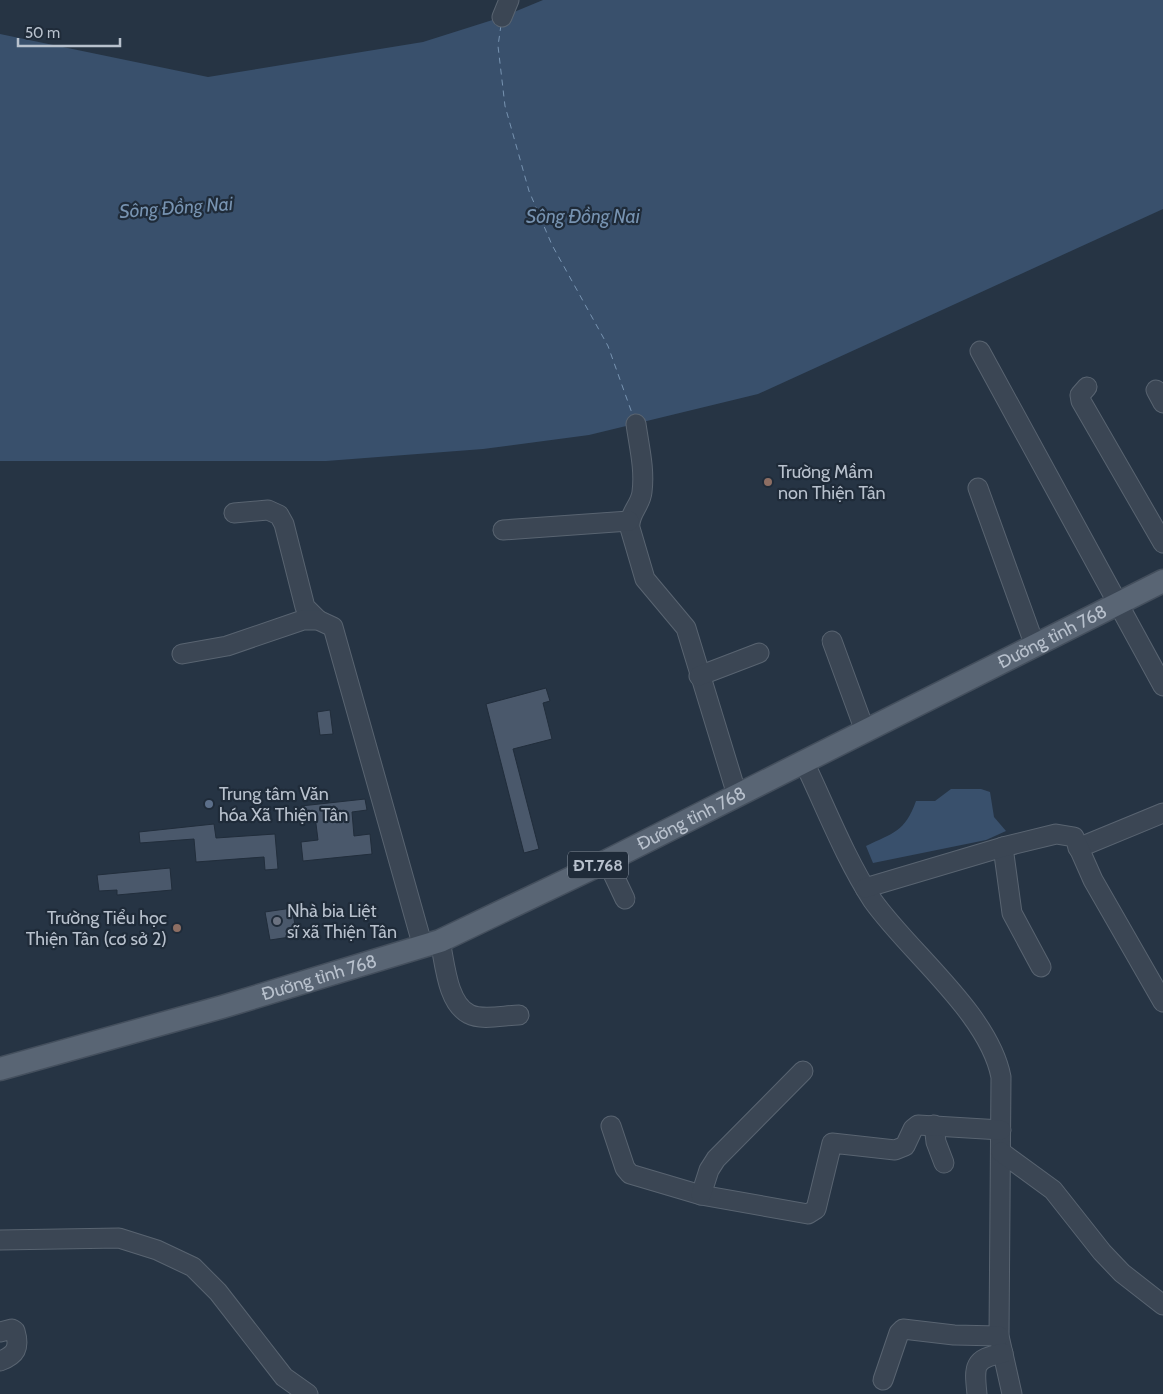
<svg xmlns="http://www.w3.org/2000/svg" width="1163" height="1394" font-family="Cabin,sans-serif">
	<rect width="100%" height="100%" fill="#263444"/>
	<!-- water -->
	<g fill="#39506c">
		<path d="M543 0H1163V209L758 394 589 435 483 449 326 461H0V34L208 77 423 42 502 17Z"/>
		<path d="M951 789H981L990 792 994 817 1006 831 986 840 873 863 866 846C893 833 905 832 916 801H935Z"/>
	</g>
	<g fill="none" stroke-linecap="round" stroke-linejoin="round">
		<!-- ferry -->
		<path stroke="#7793b1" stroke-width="1" stroke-dasharray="6 5" stroke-linecap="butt" d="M501 25 498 46 505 106 529 191 552 245 608 346 633 416"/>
	</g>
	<!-- building -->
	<g fill="#4a586b" stroke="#212d3b">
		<path d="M546 688 550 701 543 703 552 739 513 749 539 849 524 853 486 704Z"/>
		<path d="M330 710 333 734 320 735 317 712Z"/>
		<path d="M365 799 367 810 352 812 354 836 370 834 372 854 303 861 301 842 318 840 315 816 302 817 301 806Z"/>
		<path d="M214 824 216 838 275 834 278 869 265 870 264 857 196 862 194 839 140 843 139 832Z"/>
		<path d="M170 868 172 890 117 895V890L99 891 97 875Z"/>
		<path d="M292 908 297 936 270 940 265 912Z"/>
	</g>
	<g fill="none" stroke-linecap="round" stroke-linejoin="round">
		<defs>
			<g id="minor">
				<path d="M502 17 509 0"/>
				<path d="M980 351 1163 686"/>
				<path d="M1087 387 1080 395 1081 401 1163 543"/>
				<path d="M1156 390 1163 403"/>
				<path d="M636 424C639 446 645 469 642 492 641 505 628 514 630 528L645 579 686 628 737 795"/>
				<path d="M978 488 1035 646"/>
				<path d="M234 513 268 510 279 515 284 524 305 607 318 620"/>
				<path d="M503 530 629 521"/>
				<path d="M832 641 865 731"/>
				<path d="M182 654 227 646 303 620H318L333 627 423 947"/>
				<path d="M699 676 759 653"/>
				<path d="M804 762C826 808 845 858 873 901 910 953 989 1014 1001 1077L999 1336 1012 1394"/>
				<path d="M1003 847 1012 913 1041 967"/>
				<path d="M1078 848 1163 813"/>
				<path d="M607 861 625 899"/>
				<path d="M865 888 1003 847 1056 834 1074 837 1093 880 1163 1002"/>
				<path d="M440 941C445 963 447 1003 469 1014 482 1021 505 1015 519 1015"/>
				<path d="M934 1125 936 1142 944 1163"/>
				<path d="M611 1126 625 1168 630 1174 701 1195 808 1214 816 1209 832 1143 895 1150 905 1146 913 1129 918 1125 1001 1130"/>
				<path d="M1001 1152 1053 1190 1102 1252 1122 1273 1163 1305"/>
				<path d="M701 1195 709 1170 716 1159 803 1071"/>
				<path d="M0 1240 119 1238 157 1250 193 1267 218 1292 284 1377 308 1394"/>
				<path d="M0 1332 12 1329 15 1331C20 1348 16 1355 0 1361"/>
				<path d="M883 1380 899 1333 903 1329 954 1335 999 1336"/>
				<path d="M977 1394C974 1366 973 1359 1003 1353"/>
			</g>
			<g id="major">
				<path id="s1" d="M0 1069 222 1007 440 941 607 861 1163 581"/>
			</g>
		</defs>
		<!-- minor casing -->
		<use href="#minor" stroke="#596471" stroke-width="21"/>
		<!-- major casing -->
		<use href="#major" stroke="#444f5d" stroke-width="25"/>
		<!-- minor -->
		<use href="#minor" stroke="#3b4654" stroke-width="19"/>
		<!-- major -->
		<use href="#major" stroke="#596574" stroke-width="22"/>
	</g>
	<!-- markers -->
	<g fill="#8d6e63" stroke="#1f2b39" stroke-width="2">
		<circle cx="768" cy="482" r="5"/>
		<circle cx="177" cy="928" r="5"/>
	</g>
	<circle fill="#5c6f8a" stroke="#1f2b39" stroke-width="2" cx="209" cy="804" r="5"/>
	<circle fill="#6b7280" stroke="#1f2b39" stroke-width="2" cx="277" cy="921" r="5"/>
	<g text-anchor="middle" stroke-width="4.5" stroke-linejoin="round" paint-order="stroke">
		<!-- shield labels -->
		<rect fill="#1f2b39" stroke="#8a94a1" stroke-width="1" x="568" y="851.5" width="60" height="27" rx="4"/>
		<g font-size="16" font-weight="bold" fill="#b8c1cd">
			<text x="598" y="871">ĐT.768</text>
		</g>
		<!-- poi labels -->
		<g font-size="18" fill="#b8c1cd" stroke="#1f2b39" text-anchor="start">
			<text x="778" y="478">Trường Mầm<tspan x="778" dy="21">non Thiện Tân</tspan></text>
			<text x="219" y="800">Trung tâm Văn<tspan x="219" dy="21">hóa Xã Thiện Tân</tspan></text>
			<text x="287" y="917">Nhà bia Liệt<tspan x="287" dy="21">sĩ xã Thiện Tân</tspan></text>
			<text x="167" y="924" text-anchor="end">Trường Tiểu học<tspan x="167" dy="21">Thiện Tân (cơ sở 2)</tspan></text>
		</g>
		<!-- street labels -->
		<g font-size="18" fill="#b8c1cd" stroke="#1f2b39">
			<text dy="6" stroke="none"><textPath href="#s1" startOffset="1142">Đường tỉnh 768</textPath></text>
			<text dy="6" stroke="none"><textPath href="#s1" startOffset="738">Đường tỉnh 768</textPath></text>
			<text dy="6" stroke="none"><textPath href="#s1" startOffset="332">Đường tỉnh 768</textPath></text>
		</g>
		<!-- water labels -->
		<g font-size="19" font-style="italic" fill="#7793b1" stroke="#1f2b39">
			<text transform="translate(176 207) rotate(-4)" y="7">Sông Đồng Nai</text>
			<text x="583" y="223">Sông Đồng Nai</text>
		</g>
	</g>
	<!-- scale -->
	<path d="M18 38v8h102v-8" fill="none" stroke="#b8c1cd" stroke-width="2.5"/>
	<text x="25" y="38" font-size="15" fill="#b8c1cd" stroke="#1f2b39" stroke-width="4" paint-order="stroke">50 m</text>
</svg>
